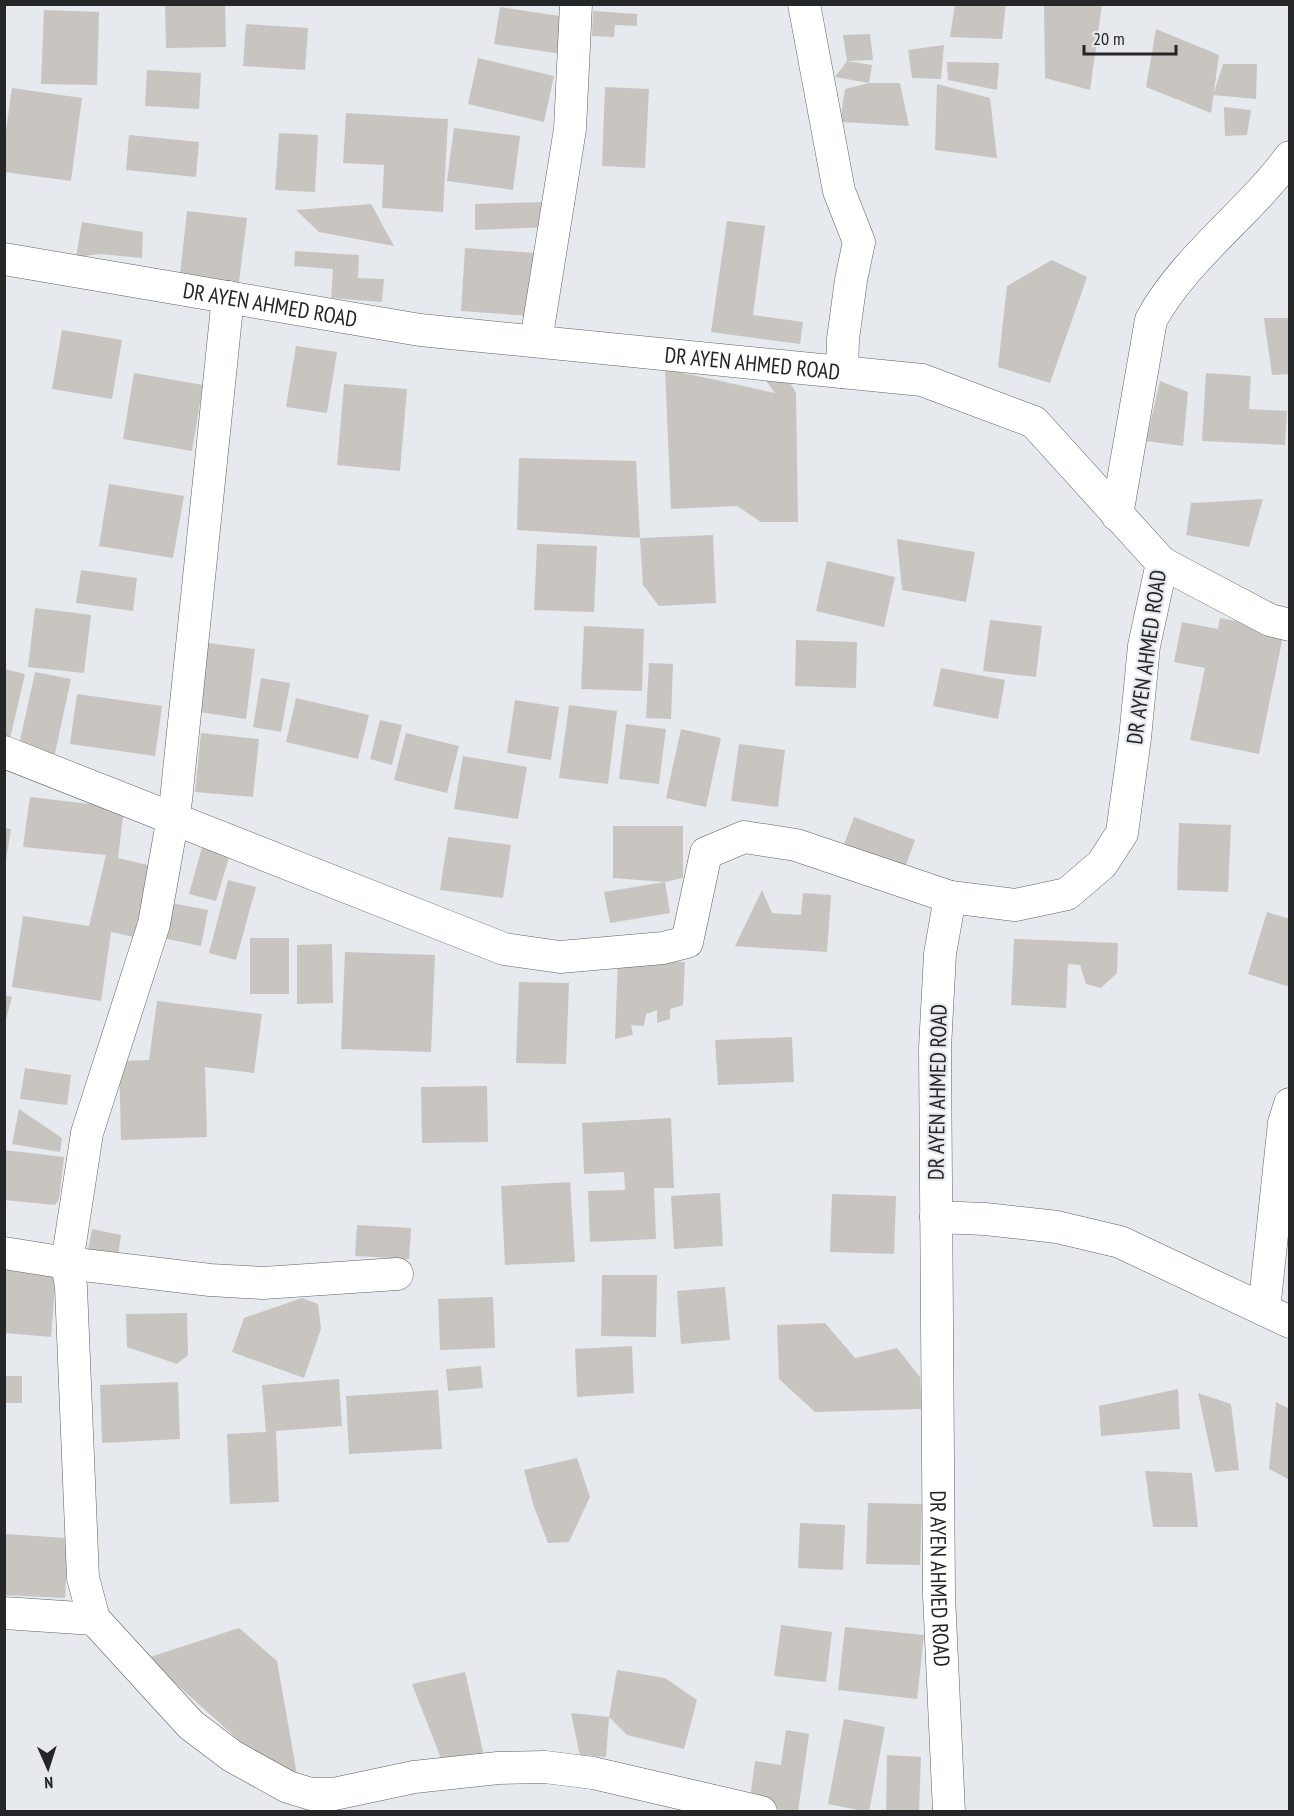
<svg xmlns="http://www.w3.org/2000/svg" width="1294" height="1816" font-family="'PT Sans Narrow',sans-serif">
	<rect width="100%" height="100%" fill="#e6e9ee"/>
	<!-- building -->
	<g fill="#c8c5c0">
		<path d="M165 4H225L226 47 166 48Z"/>
		<path d="M955 4H1006L1002 39 950 37Z"/>
		<path d="M1044 4H1102L1090 90 1045 78Z"/>
		<path d="M500 7 566 17 561 54 494 44Z"/>
		<path d="M44 10 99 12 97 85 41 84Z"/>
		<path d="M593 11 637 14V26L615 25 614 37 592 36Z"/>
		<path d="M246 24 308 28 305 70 243 66Z"/>
		<path d="M1156 29 1219 55 1211 113 1146 87Z"/>
		<path d="M870 34 873 60 847 61 843 35Z"/>
		<path d="M944 45 941 79 912 78 908 50Z"/>
		<path d="M478 58 554 76 544 122 468 104Z"/>
		<path d="M847 61 872 65 869 83 835 77Z"/>
		<path d="M947 62 999 63 997 90 948 80Z"/>
		<path d="M1223 64H1257L1256 99 1213 95Z"/>
		<path d="M147 70 201 73 199 109 145 106Z"/>
		<path d="M869 83H900L909 126 840 122 845 89Z"/>
		<path d="M937 84 990 98 997 158 935 150Z"/>
		<path d="M605 87 649 89 645 168 602 166Z"/>
		<path d="M12 88 82 98 71 181 4 172V145Z"/>
		<path d="M1224 107 1251 110 1247 135 1225 136Z"/>
		<path d="M346 113 448 119 443 212 382 208 384 165 343 163Z"/>
		<path d="M454 128 520 136 513 190 447 181Z"/>
		<path d="M279 133 318 135 315 192 275 190Z"/>
		<path d="M129 135 199 142 196 177 126 170Z"/>
		<path d="M547 202 548 227 475 230V204Z"/>
		<path d="M371 204 394 246 319 232 296 210Z"/>
		<path d="M187 211 247 218 238 290 179 284Z"/>
		<path d="M727 221 765 226 753 315 803 322 800 344 711 332Z"/>
		<path d="M82 222 143 232 142 258 100 254 76 257Z"/>
		<path d="M465 248 535 253 530 316 461 311Z"/>
		<path d="M295 251 359 255 358 278 384 279 382 302 331 298 333 269 294 266Z"/>
		<path d="M1052 260 1087 277 1050 383 998 367 1007 286Z"/>
		<path d="M1264 318H1290V374L1272 375Z"/>
		<path d="M62 330 122 340 112 399 52 389Z"/>
		<path d="M296 346 337 352 327 413 286 407Z"/>
		<path d="M665 369 775 393 764 378 787 377 796 393 798 522H761L737 506 671 509Z"/>
		<path d="M134 373 203 385 192 451 123 439Z"/>
		<path d="M1206 373 1251 376 1249 409 1287 411 1285 445 1202 441Z"/>
		<path d="M1160 381 1188 392 1183 446 1146 441Z"/>
		<path d="M344 384 407 389 400 471 337 465Z"/>
		<path d="M519 458 636 461 640 538 517 530Z"/>
		<path d="M109 484 184 496 173 558 99 546Z"/>
		<path d="M1263 499 1249 547 1186 535 1191 503Z"/>
		<path d="M713 535 716 603 659 606 643 585 640 538Z"/>
		<path d="M897 539 975 552 966 602 902 590Z"/>
		<path d="M537 544 597 546 594 612 534 610Z"/>
		<path d="M827 561 895 577 884 627 816 611Z"/>
		<path d="M81 570 137 578 133 611 76 603Z"/>
		<path d="M35 608 91 615 84 673 28 667Z"/>
		<path d="M1220 618 1284 631 1259 754 1190 740 1205 668 1174 662 1182 622 1218 629Z"/>
		<path d="M990 620 1042 626 1036 677 983 671Z"/>
		<path d="M584 626 644 629 642 691 581 689Z"/>
		<path d="M796 640 857 642 856 688 795 686Z"/>
		<path d="M208 643 255 649 246 719 199 712Z"/>
		<path d="M649 663 673 664 671 719 646 718Z"/>
		<path d="M941 668 1005 680 998 719 933 706Z"/>
		<path d="M4 669 25 674 10 739 4 738Z"/>
		<path d="M35 672 71 679 54 758 18 750Z"/>
		<path d="M261 678 290 683 281 732 253 727Z"/>
		<path d="M77 694 162 706 155 756 70 744Z"/>
		<path d="M296 698 369 715 358 759 286 742Z"/>
		<path d="M515 700 559 707 551 760 507 753Z"/>
		<path d="M569 705 617 711 608 784 559 778Z"/>
		<path d="M380 720 402 725 392 765 370 759Z"/>
		<path d="M626 724 666 729 659 784 619 779Z"/>
		<path d="M681 729 721 738 706 807 666 798Z"/>
		<path d="M201 733 259 739 253 797 195 792Z"/>
		<path d="M406 733 459 746 447 793 394 780Z"/>
		<path d="M739 744 785 750 778 807 731 801Z"/>
		<path d="M463 756 527 767 518 819 454 809Z"/>
		<path d="M30 797 124 808 118 858 152 866 134 937 111 932 101 1001 12 987 23 916 89 926 106 855 23 847Z"/>
		<path d="M854 817 915 840 903 873 842 850Z"/>
		<path d="M1179 823 1231 825 1228 892 1177 890Z"/>
		<path d="M613 826H683V878L665 882 613 878Z"/>
		<path d="M4 828 11 829 6 860 4 859Z"/>
		<path d="M448 837 511 845 503 898 440 890Z"/>
		<path d="M202 847 230 854 216 901 189 894Z"/>
		<path d="M228 880 256 887 236 960 209 953Z"/>
		<path d="M665 882 670 913 610 923 604 892Z"/>
		<path d="M762 890 772 913 801 915 803 893 831 895 827 952 735 946Z"/>
		<path d="M166 902 208 910 201 946 158 937Z"/>
		<path d="M1267 912 1290 919V987L1248 974Z"/>
		<rect x="250" y="938" width="39" height="56"/>
		<path d="M1014 939 1118 943 1117 973 1101 988 1086 984 1080 965 1068 964 1066 1008 1011 1005Z"/>
		<path d="M332 944 333 1003 297 1004V945Z"/>
		<path d="M345 952 435 955 431 1052 341 1049Z"/>
		<path d="M618 960 685 962 683 1005 670 1009V1019L657 1023V1010L646 1014 644 1026 631 1025 633 1035 615 1039Z"/>
		<path d="M519 982 569 983 566 1064 516 1063Z"/>
		<path d="M4 995 12 997 5 1023H4Z"/>
		<path d="M157 1001 262 1014 254 1073 205 1067 207 1137 121 1140 119 1061 149 1060Z"/>
		<path d="M792 1037 794 1082 718 1085 715 1040Z"/>
		<path d="M25 1068 71 1075 67 1105 20 1099Z"/>
		<path d="M487 1086 488 1142 422 1143 421 1087Z"/>
		<path d="M19 1109 62 1138 60 1152 12 1144Z"/>
		<path d="M671 1118 674 1188H654L656 1239 590 1242 588 1191 625 1190 624 1172 584 1174 582 1123Z"/>
		<path d="M4 1150 64 1157 59 1199 55 1205 4 1200Z"/>
		<path d="M570 1182 575 1262 505 1265 501 1186Z"/>
		<path d="M720 1193 723 1246 674 1249 671 1196Z"/>
		<path d="M832 1194 896 1196 894 1254 830 1252Z"/>
		<path d="M357 1225 411 1228 409 1259 355 1256Z"/>
		<path d="M92 1229 121 1235 117 1262 87 1256Z"/>
		<path d="M4 1269 56 1273 51 1337 4 1333Z"/>
		<path d="M602 1275H657L656 1337 601 1336Z"/>
		<path d="M725 1287 730 1340 681 1344 677 1291Z"/>
		<path d="M493 1297 495 1348 440 1350 438 1299Z"/>
		<path d="M302 1298 318 1304 321 1329 304 1378 232 1352 244 1318Z"/>
		<path d="M187 1313 188 1355 177 1364 127 1347 126 1314Z"/>
		<path d="M825 1323 855 1358 897 1348 920 1377 922 1409 815 1412 779 1379 777 1325Z"/>
		<path d="M632 1346 634 1393 577 1397 575 1349Z"/>
		<path d="M481 1366 483 1388 448 1391 446 1369Z"/>
		<rect x="4" y="1376" width="18" height="27"/>
		<path d="M339 1379 342 1426 276 1431 279 1502 230 1504 227 1434 266 1432 262 1385Z"/>
		<path d="M178 1382 180 1439 102 1443 100 1385Z"/>
		<path d="M1178 1389 1180 1429 1101 1436 1099 1406Z"/>
		<path d="M438 1390 442 1449 349 1454 346 1396Z"/>
		<path d="M1198 1393 1231 1404 1239 1470 1215 1472Z"/>
		<path d="M1276 1402 1290 1409V1480L1269 1469Z"/>
		<path d="M577 1458 590 1497 569 1542 548 1543 534 1507 524 1470Z"/>
		<path d="M1145 1471 1192 1473 1198 1527H1153Z"/>
		<path d="M868 1503 922 1504 920 1565 866 1564Z"/>
		<path d="M800 1523 845 1525 843 1570 798 1568Z"/>
		<path d="M4 1534 68 1538 65 1598 4 1595Z"/>
		<path d="M781 1625 832 1632 826 1682 774 1676Z"/>
		<path d="M845 1627 924 1635 917 1699 838 1690Z"/>
		<path d="M239 1628 277 1661 297 1775 261 1760 147 1658Z"/>
		<path d="M617 1670 665 1678 697 1700 684 1749 627 1735 609 1717Z"/>
		<path d="M465 1672 484 1756 442 1761 412 1684Z"/>
		<path d="M571 1713 609 1717 606 1757 580 1756Z"/>
		<path d="M844 1719 885 1727 869 1812 828 1804Z"/>
		<path d="M786 1730 809 1734 798 1812 749 1806 755 1761 781 1765Z"/>
		<path d="M887 1755 921 1757 919 1812H886Z"/>
	</g>
	<g fill="none" stroke-linecap="round" stroke-linejoin="round">
		<defs>
			<g id="street">
				<path d="M804 4 839 191 859 242 851 280 843 339 842 372"/>
				<path id="s1" d="M4 259 420 330 922 380 1034 422 1162 563 1144 646 1135 738 1122 833 1102 864 1067 894 1015 905 950 897 940 954 935 1048 939 1595 949 1812"/>
				<path d="M228 297 176 800 154 924 87 1133 67 1263 71 1287 83 1578 94 1619 191 1725 232 1756 288 1787 311 1794H334L414 1777 498 1768 545 1767 593 1773 761 1812"/>
				<path d="M536 341 570 129 576 4"/>
				<path d="M1117 515 1151 320C1184 259 1249 213 1290 157"/>
				<path d="M1162 563 1270 620 1290 625"/>
				<path d="M4 752 504 949 560 957 663 948 687 942 706 853 744 837 796 845 950 897"/>
				<path d="M936 1217 985 1219 1057 1227 1120 1242 1290 1322"/>
				<path d="M4 1253 67 1263 210 1280 263 1283 397 1274"/>
				<path d="M1264 1310 1284 1123 1290 1104"/>
				<path d="M4 1613 94 1619"/>
			</g>
		</defs>
		<!-- street casing -->
		<use href="#street" stroke="#5f6166" stroke-width="33"/>
		<!-- street -->
		<use href="#street" stroke="#fff" stroke-width="32"/>
	</g>
	<g text-anchor="middle" stroke-width="4.5" stroke-linejoin="round" paint-order="stroke">
		<!-- street labels -->
		<g font-size="22" fill="#252628" stroke="#e6e9ee">
			<text dy="8" stroke="none"><textPath href="#s1" startOffset="270">DR AYEN AHMED ROAD</textPath></text>
			<text dy="8" stroke="none"><textPath href="#s1" startOffset="756">DR AYEN AHMED ROAD</textPath></text>
			<text transform="translate(1146 657) rotate(-82)" y="8">DR AYEN AHMED ROAD</text>
			<text transform="translate(937 1092) rotate(-89)" y="8">DR AYEN AHMED ROAD</text>
			<text dy="8" stroke="none"><textPath href="#s1" startOffset="2394">DR AYEN AHMED ROAD</textPath></text>
		</g>
	</g>
	<!-- border -->
	<rect width="1294" height="1816" fill="none" stroke="#252628" stroke-width="12"/>
	<!-- north arrow -->
	<g transform="translate(48 1768) rotate(177)" stroke="#e6e9ee" stroke-width="4.5" paint-order="stroke">
	<path d="M0-4.5L10 22L0 15L-10 22Z" fill="#252628"/>
	<text y="-9" font-size="16" font-weight="bold" text-anchor="middle" fill="#252628">N</text>
	</g>
	<!-- scale -->
	<path d="M1084 45v9h92v-9" fill="none" stroke="#252628" stroke-width="3"/>
	<text x="1093" y="45" font-size="18" fill="#252628" stroke="#e6e9ee" stroke-width="4.5" paint-order="stroke">20 m</text>
</svg>
